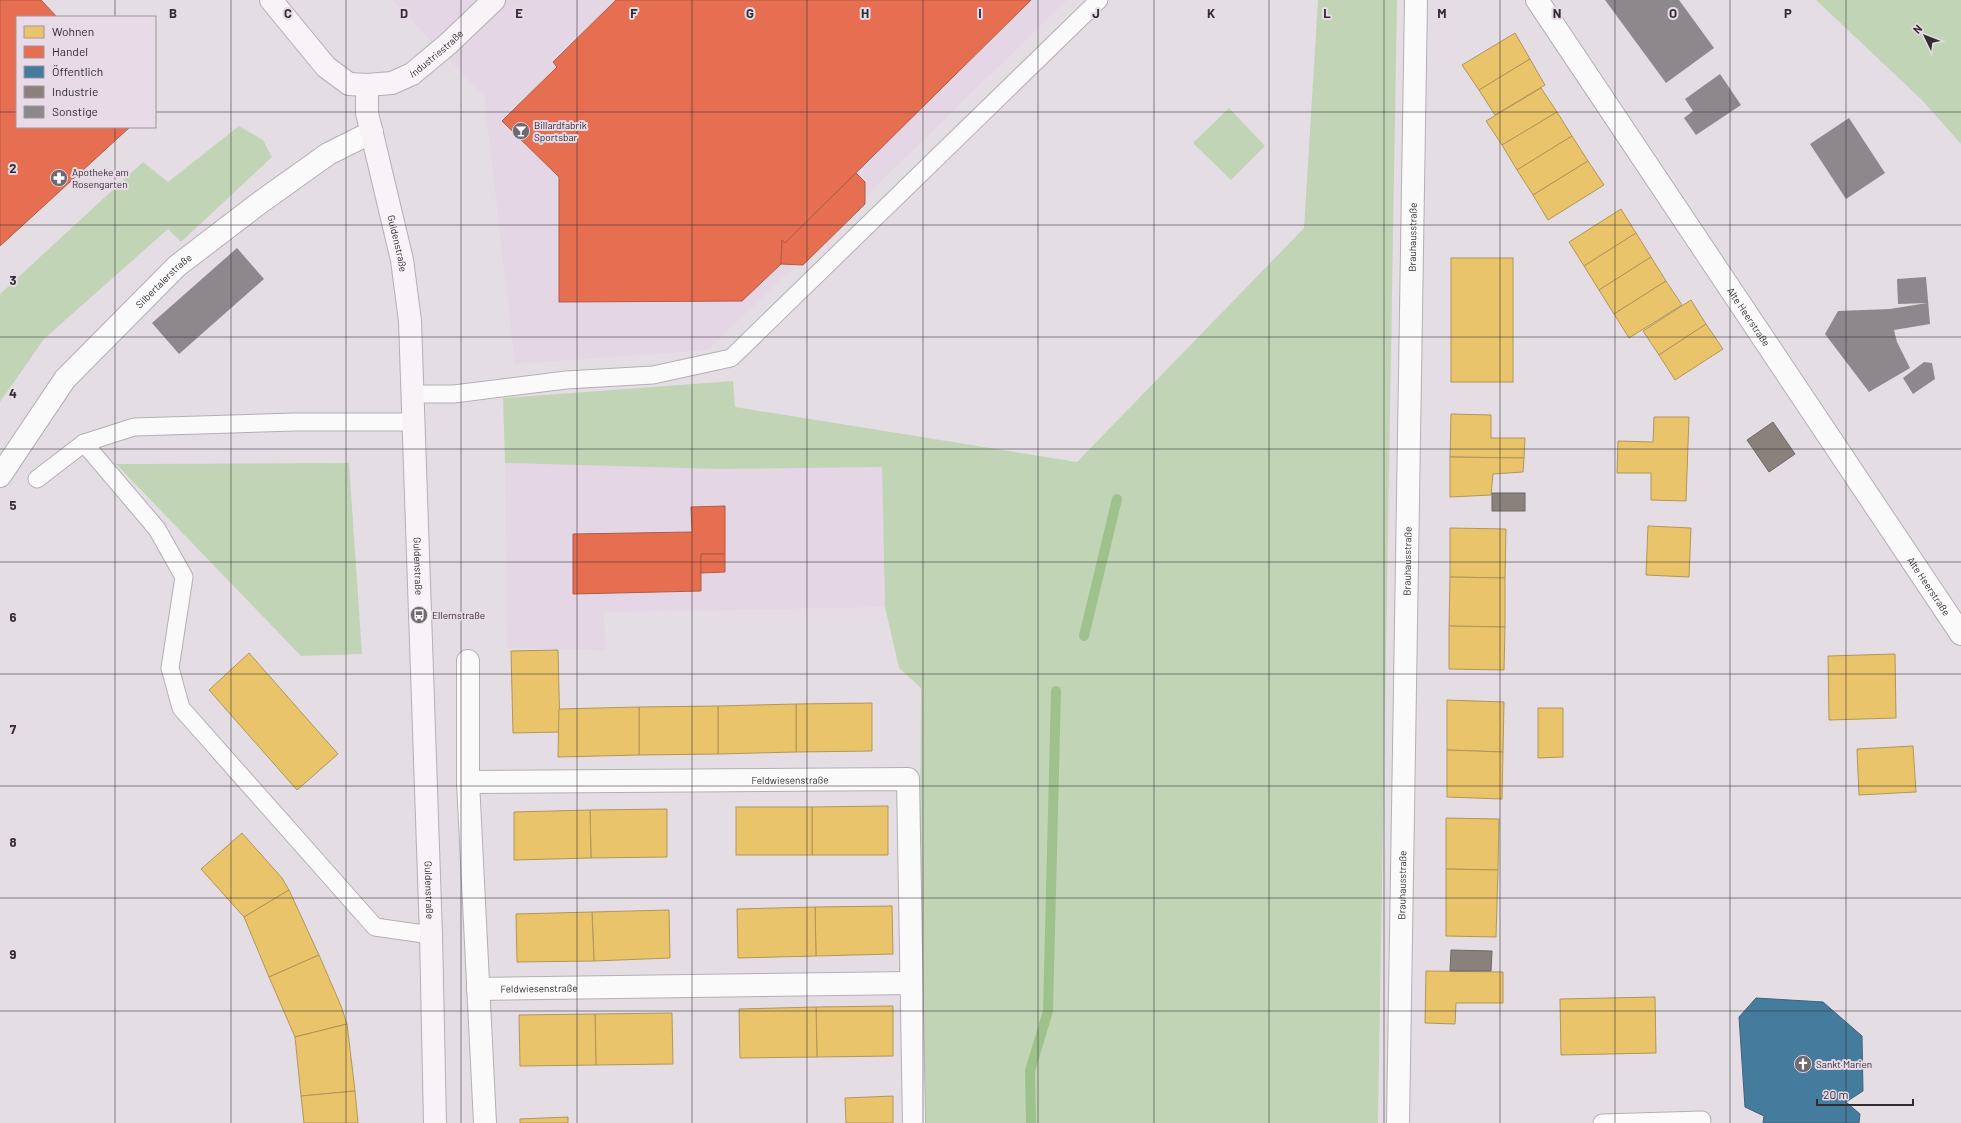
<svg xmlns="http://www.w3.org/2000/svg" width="1961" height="1123" font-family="Barlow,sans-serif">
	<rect width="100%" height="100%" fill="#e4dee4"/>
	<!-- built -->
	<g fill="#e4d6e4">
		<path d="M392 0H1067L708 350 515 364 484 96Z"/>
		<path d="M505 463 717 469 882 466 885 607 604 612 606 650 507 648Z"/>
	</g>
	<!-- green -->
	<g fill="#c1d5b6">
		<path d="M1318 0H1397L1378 1123H918L921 688 899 668 885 607 882 467 717 469 505 463 503 398 733 381 735 407 1077 462 1304 228Z"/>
		<path d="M1816 0H1961V144L1922 100Z"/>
		<path d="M1229 108 1265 146 1231 180 1193 143Z"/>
		<path d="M239 126 263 140 272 157 181 242 168 229 44 339 0 402V294L143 162 168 182Z"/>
		<path d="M349 463 362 654 301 656 116 464Z"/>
	</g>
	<!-- homes -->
	<g fill="#e9c46a" stroke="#b29659">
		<path d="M1515 33 1530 59 1479 90 1462 65Z"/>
		<path d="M1530 59 1545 85 1495 115 1479 90Z"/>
		<path d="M1541 88 1557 112 1502 145 1486 121Z"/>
		<path d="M1557 112 1572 136 1517 170 1502 145Z"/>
		<path d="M1572 136 1588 161 1533 195 1517 170Z"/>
		<path d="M1588 161 1604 185 1548 220 1533 195Z"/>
		<path d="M1621 209 1636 233 1584 266 1569 242Z"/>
		<path d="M1636 233 1651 257 1599 290 1584 266Z"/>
		<path d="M1651 257 1666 281 1614 314 1599 290Z"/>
		<rect x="1451" y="258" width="62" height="124"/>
		<path d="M1666 281 1682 305 1629 338 1614 314Z"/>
		<path d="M1691 300 1706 324 1659 355 1643 331Z"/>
		<path d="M1706 324 1723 349 1675 380 1659 355Z"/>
		<path d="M1451 414 1491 415V438H1525L1524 458 1450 457Z"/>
		<path d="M1654 417H1689L1686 501 1651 500V473H1617L1618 441 1653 442Z"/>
		<path d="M1450 457 1524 458 1523 472 1493 474 1491 495 1450 497Z"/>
		<path d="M1648 526 1691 528 1689 577 1646 575Z"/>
		<path d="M1450 528 1506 529 1505 578 1450 577Z"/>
		<path d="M1450 577 1505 578V627L1449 626Z"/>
		<path d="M1449 626 1505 627 1504 670 1449 669Z"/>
		<path d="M558 650 560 732 513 733 511 651Z"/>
		<path d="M249 653 338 754 297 790 209 690Z"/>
		<path d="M1895 654 1896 718 1829 720 1828 656Z"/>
		<path d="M1447 700 1504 702 1503 752 1447 750Z"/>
		<path d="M872 703V751L796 752V704Z"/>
		<path d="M796 704V752L718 754V706Z"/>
		<path d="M718 706V754L639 755V707Z"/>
		<path d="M639 707V755L558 757 559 709Z"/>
		<path d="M1538 708H1563V757L1538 758Z"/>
		<path d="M1913 746 1916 792 1859 795 1857 749Z"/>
		<path d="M1447 750 1503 752 1502 799 1447 797Z"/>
		<path d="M888 806V855H812V807Z"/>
		<rect x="736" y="807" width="76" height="48"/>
		<path d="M667 809V857L591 858 590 810Z"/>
		<path d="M590 810 591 858 514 860V812Z"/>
		<path d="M1446 818 1499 819 1498 870 1446 869Z"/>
		<path d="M242 833 282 878 289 890 244 917 201 869Z"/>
		<path d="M1446 869 1498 870 1496 937 1446 936Z"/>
		<path d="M289 890 319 955 269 977 244 917Z"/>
		<path d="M892 906 893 954 816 956 815 907Z"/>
		<path d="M815 907 816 956 738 958 737 909Z"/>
		<path d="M669 910 670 958 594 961 592 912Z"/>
		<path d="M592 912 594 961 517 962 516 914Z"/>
		<path d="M319 955 341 1006 347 1024 295 1037 269 977Z"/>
		<path d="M1426 971 1503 972V1003H1456L1455 1024 1425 1023Z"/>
		<path d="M1655 997 1656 1053 1561 1055 1560 999Z"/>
		<path d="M893 1006V1056L817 1057 816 1007Z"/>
		<path d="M816 1007 817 1057 740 1058 739 1009Z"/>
		<path d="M672 1013 673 1064 596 1065 595 1014Z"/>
		<path d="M595 1014 596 1065 520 1066 519 1015Z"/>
		<path d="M347 1024 355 1091 301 1096 295 1037Z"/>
		<path d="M355 1091 358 1123H304L301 1096Z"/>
		<path d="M893 1096V1123H846L845 1098Z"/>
		<path d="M568 1117V1123H520V1119Z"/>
	</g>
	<!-- shops -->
	<g fill="#e76f51" stroke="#b05b47">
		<path d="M0 0H41L57 17H17V127H130L0 246Z"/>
		<path d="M616 0H1031L785 243 782 240 781 264 742 301 559 302V177L502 121 557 67 553 62Z"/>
		<path d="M856 173 865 182V204L803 265 781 264 782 240 785 243Z"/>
		<path d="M725 506V554H701V591L573 594V534L692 532 691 507Z"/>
		<path d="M701 554H725V572L701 573Z"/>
	</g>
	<!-- public -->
	<path fill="#457b9d" stroke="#3f637d" d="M1756 998 1823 1002 1862 1036 1863 1091 1846 1102 1860 1114 1859 1123H1763L1764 1116 1745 1107 1739 1017Z"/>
	<!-- industry -->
	<g fill="#8a817c" stroke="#6f6866">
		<path d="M1773 422 1795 454 1769 472 1747 440Z"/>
		<rect x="1492" y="493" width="33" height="18"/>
		<path d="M1451 950 1492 951 1491 971H1450Z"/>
	</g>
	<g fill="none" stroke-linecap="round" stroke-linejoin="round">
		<!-- stream -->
		<g stroke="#9fc28d" stroke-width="10">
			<path d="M1084 636 1117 499"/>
			<path d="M1031 1123 1030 1071 1048 1011 1056 691"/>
		</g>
	</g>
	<!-- building -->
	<g fill="#8c888c">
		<path d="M1605 0H1679L1714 48 1666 83Z"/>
		<path d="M1720 74 1741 105 1696 135 1684 118 1693 111 1685 99Z"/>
		<path d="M1849 118 1885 173 1846 199 1810 144Z"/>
		<path d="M237 248 264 279 179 354 152 323Z"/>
		<path d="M1926 277 1930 324 1894 330 1897 342 1910 368 1869 392 1825 334 1838 311 1890 309 1927 303 1898 304 1897 279Z"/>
		<path d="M1924 362 1932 363 1935 379 1913 394 1903 378Z"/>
	</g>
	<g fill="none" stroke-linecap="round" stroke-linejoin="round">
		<defs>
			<g id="lane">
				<path d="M413 394H454L566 380 653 375 731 358 1099 0"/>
				<path d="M84 443 157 529 184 577 170 668 181 708 375 927 431 935"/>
				<path d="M37 479 84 443 134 427 294 422H414"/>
				<path d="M1602 1123 1702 1120"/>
			</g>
			<g id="street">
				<path id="s1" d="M1537 0 1961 634"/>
				<path id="s2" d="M0 476 65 379 177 266 258 204 328 154 372 132"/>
				<path d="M468 661V782L485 1123"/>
				<path id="s3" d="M468 782 908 779 914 1123"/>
				<path id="s4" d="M478 989 911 983"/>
				<path id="s5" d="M1398 1123 1416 0"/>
			</g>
			<g id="secondary">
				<path id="s6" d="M271 0 326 67 349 84 367 85 392 83 412 74 448 44 494 0"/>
				<path id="s7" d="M367 85V113L402 260 410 321 431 935 435 1123"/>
			</g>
		</defs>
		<!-- lane casing -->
		<use href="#lane" stroke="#b4afb4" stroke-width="19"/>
		<!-- street casing -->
		<use href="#street" stroke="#b4afb4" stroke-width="24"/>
		<!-- secondary casing -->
		<use href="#secondary" stroke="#b4afb4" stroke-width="24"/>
		<!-- lane -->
		<use href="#lane" stroke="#fbfafb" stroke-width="17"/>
		<!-- street -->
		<use href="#street" stroke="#fbfafb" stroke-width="22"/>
		<!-- secondary -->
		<use href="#secondary" stroke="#f7f3f7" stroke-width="22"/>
	</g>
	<!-- grid -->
	<path fill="none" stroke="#312c31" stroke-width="1" stroke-opacity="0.55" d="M115 0V17M231 0V1123M346 0V1123M461 0V1123M577 0V1123M692 0V1123M807 0V1123M923 0V1123M1038 0V1123M1154 0V1123M1269 0V1123M1384 0V1123M1500 0V1123M1615 0V1123M1730 0V1123M1846 0V1123M0 112H17M155 112H1961M115 127V1123M0 225H1961M0 337H1961M0 449H1961M0 562H1961M0 674H1961M0 786H1961M0 898H1961M0 1011H1961"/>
	<!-- icons -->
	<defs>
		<symbol id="bar-disc" viewBox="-11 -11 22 22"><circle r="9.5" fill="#706a70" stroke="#e8dae7"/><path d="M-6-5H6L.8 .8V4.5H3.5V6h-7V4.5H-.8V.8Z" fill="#fff"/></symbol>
		<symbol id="pharmacy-disc" viewBox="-11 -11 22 22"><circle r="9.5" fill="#706a70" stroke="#e8dae7"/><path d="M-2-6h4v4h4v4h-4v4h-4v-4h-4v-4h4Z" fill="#fff"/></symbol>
		<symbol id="bus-disc" viewBox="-11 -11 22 22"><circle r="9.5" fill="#706a70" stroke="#e8dae7"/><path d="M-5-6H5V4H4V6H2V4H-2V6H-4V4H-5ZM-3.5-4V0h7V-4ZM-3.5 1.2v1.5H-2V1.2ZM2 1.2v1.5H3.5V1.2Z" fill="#fff"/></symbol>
		<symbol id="church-disc" viewBox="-11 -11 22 22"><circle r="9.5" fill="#706a70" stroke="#e8dae7"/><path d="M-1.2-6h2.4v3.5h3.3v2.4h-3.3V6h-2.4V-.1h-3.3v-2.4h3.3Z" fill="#fff"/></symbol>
	</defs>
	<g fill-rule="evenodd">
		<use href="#bar-disc" x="511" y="121" width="20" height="20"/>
		<use href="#pharmacy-disc" x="49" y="168" width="20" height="20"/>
		<use href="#bus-disc" x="409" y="605" width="20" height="20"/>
		<use href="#church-disc" x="1793" y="1054" width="20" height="20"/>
	</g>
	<g text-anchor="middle" stroke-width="4" stroke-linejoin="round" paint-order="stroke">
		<!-- street labels -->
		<g font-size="10" fill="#312c31" stroke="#e8dae7">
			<text dy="4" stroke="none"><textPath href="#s6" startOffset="212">Industriestraße</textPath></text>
			<text dy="4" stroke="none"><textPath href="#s5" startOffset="886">Brauhausstraße</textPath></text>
			<text dy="4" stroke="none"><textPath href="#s7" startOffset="162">Guldenstraße</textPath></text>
			<text dy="4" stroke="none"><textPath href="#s2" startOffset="256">Silbertalerstraße</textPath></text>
			<text dy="4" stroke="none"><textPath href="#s1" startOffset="381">Alte Heerstraße</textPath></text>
			<text dy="4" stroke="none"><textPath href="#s5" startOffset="562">Brauhausstraße</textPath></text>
			<text dy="4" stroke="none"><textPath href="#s7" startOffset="486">Guldenstraße</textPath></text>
			<text dy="4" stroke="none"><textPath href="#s1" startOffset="705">Alte Heerstraße</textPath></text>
			<text dy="4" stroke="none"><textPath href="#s3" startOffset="322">Feldwiesenstraße</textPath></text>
			<text dy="4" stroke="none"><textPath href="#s5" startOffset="238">Brauhausstraße</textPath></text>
			<text dy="4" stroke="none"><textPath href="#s7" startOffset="810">Guldenstraße</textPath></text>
			<text dy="4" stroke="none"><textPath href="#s4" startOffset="61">Feldwiesenstraße</textPath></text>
		</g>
		<!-- poi labels -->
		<g font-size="10" fill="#312c31" stroke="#e8dae7" text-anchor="start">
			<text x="534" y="129">Billardfabrik<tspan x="534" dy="12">Sportsbar</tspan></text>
			<text x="72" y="176">Apotheke am<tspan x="72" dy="12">Rosengarten</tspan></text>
			<text x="432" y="619">Ellernstraße</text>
			<text x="1816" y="1068">Sankt Marien</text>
		</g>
	</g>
	<g font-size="13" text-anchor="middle" font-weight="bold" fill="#312c31" stroke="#e8dae7" stroke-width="4" stroke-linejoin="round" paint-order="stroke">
		<text x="173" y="18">B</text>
		<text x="288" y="18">C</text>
		<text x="404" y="18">D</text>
		<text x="519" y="18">E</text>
		<text x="634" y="18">F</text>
		<text x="750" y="18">G</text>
		<text x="865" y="18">H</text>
		<text x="980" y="18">I</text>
		<text x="1096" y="18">J</text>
		<text x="1211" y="18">K</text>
		<text x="1327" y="18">L</text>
		<text x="1442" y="18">M</text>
		<text x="1557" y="18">N</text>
		<text x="1673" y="18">O</text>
		<text x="1788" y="18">P</text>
		<text x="13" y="173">2</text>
		<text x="13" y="285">3</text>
		<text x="13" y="398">4</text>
		<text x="13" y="510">5</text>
		<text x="13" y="622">6</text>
		<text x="13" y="734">7</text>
		<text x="13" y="847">8</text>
		<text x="13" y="959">9</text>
	</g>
	<!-- legend -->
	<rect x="16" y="16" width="140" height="112" fill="#e8dae7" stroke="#9f949e"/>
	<rect x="24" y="26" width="20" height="12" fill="#e9c46a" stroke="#9f949e"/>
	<text x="52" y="36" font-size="12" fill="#312c31">Wohnen</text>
	<rect x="24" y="46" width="20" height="12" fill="#e76f51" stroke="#9f949e"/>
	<text x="52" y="56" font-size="12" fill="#312c31">Handel</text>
	<rect x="24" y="66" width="20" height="12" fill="#457b9d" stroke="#9f949e"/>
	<text x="52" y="76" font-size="12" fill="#312c31">Öffentlich</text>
	<rect x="24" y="86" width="20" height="12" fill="#8a817c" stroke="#9f949e"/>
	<text x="52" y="96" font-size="12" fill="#312c31">Industrie</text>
	<rect x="24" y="106" width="20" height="12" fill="#8c888c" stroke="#9f949e"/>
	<text x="52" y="116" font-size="12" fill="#312c31">Sonstige</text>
	<!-- north arrow -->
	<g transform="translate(1925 36) rotate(313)" stroke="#e8dae7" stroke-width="3" paint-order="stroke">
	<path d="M0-3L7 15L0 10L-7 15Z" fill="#312c31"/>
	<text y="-6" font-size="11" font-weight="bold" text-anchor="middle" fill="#312c31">N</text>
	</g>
	<!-- scale -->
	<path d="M1817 1099v6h96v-6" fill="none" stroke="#312c31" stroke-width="2"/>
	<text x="1823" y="1099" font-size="12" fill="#312c31" stroke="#e8dae7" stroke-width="3" paint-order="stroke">20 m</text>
</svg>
